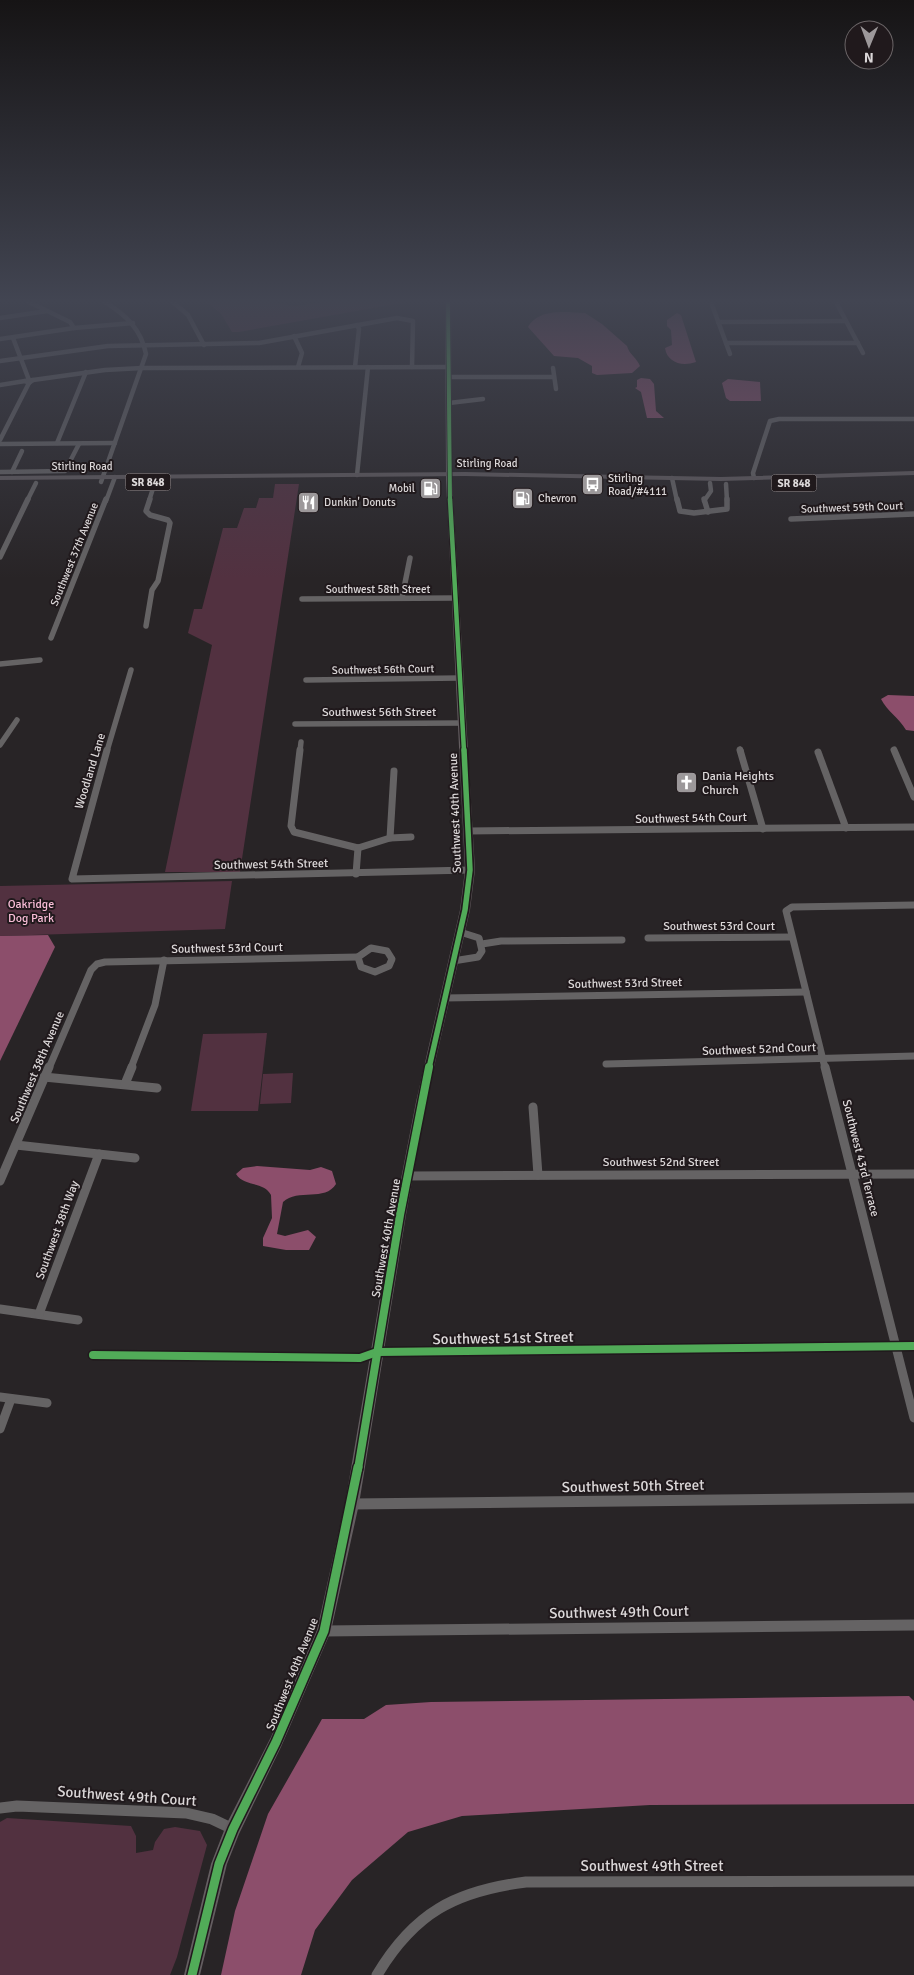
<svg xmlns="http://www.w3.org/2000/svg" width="914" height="1975" font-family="Signika,sans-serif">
	<rect width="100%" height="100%" fill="#282426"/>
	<!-- green -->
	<g fill="#523140">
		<path d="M207 302H271L295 306 322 302H407L239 332H232L221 314Z"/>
		<path d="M275 484H299L240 872H165L212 645 188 633 194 609H202L223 528H237L244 508H256L259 498H273Z"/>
		<path d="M232 881 225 929 0 936V886Z"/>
		<path d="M267 1033 258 1111H191L203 1034Z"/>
		<path d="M293 1073 291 1103 260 1104 263 1074Z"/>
		<path d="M7 1818 131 1826 136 1836V1853L153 1850 155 1842 164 1829 175 1827 200 1831 207 1845 177 1957 170 1975H0V1822Z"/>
	</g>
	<!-- water -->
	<g fill="#8c4e6b">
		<path d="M585 313 602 324 627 346C629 354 637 358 640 366L632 373 597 375 592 373V366L578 358 554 356 528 327C539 308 566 312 585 313Z"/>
		<path d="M677 313 681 315 696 362C681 367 667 362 665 348L672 345 671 330 667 326V320Z"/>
		<path d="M641 378 650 379 654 384 656 411 664 418H647L641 392 635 388 637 387V380Z"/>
		<path d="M728 379 760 382 761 401H730L726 398 722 383Z"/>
		<path d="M888 695 914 696V731L906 730C899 718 887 711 881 699Z"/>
		<path d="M48 935 55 947 0 1061V936Z"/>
		<path d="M257 1166 310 1170 321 1167 332 1171 336 1184C325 1202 298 1188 283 1202L277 1234 285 1236 308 1230 316 1237 309 1250H286L263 1246V1238L272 1218 271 1195C264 1181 244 1187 236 1174L243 1168Z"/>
		<path d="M909 1696 914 1701V1804L650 1805 462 1816 408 1832 352 1880 315 1930 301 1975H221L235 1911 268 1814 322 1719H364L386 1705 431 1702Z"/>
	</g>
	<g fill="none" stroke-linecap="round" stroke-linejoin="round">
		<!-- street-far4 -->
		<g stroke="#656364" stroke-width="4.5">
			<path d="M29 302 70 322 74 328"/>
			<path d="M173 302 188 315 204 345"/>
			<path d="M711 302 730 354"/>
			<path d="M836 302 863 353"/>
			<path d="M0 318 47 311"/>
			<path d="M718 322 846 321"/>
			<path d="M294 336 302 353 298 367"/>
			<path d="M13 338 29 380"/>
			<path d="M0 339 74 328 133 323"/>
			<path d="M726 343H858"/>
			<path d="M0 361 108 346 259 343 397 318 413 321 412 367"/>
			<path d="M355 367 359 329 357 325"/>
			<path d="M553 368 556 389"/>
			<path d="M449 377H554"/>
			<path d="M33 380 105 370 142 368 449 367"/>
			<path d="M33 380 29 383 25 381Z"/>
			<path d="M0 385 25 381"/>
			<path d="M449 403 483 399"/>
			<path d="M0 440 29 383"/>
			<path d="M57 443 86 372"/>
			<path d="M0 444 115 443"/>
			<path d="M0 472 65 471 79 444"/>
			<path d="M12 472 22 451"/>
			<path d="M357 475 368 367"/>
			<path d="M672 478 677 501"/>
			<path d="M754 478 753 473 770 421 779 419H914"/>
			<path d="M101 482 146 354C141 329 126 315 105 302"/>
			<path d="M726 484 727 501"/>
			<path d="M27 501 36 483"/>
			<path d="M106 501 115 477"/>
			<path d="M149 501 155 482"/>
			<path d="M704 501 711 491 710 483"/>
		</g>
		<!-- street-far3 -->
		<g stroke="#656364" stroke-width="5.5">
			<path d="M677 499 680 511 694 513 727 509V499"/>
			<path d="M704 499 708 512"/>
			<path d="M791 519 914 514"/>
			<path d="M0 557 28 499"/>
			<path d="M402 598 410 558"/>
			<path d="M302 599 454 598"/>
			<path d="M146 626 152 590 158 581 170 523 168 520 150 515 146 511 150 499"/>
			<path d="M51 638 106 499"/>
			<path d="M0 664 40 660"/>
			<path d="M306 680 459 678"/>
			<path d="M295 724 463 723"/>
			<path d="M0 745 17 720"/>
			<path d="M740 749 741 751"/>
			<path d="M107 751 131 670"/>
			<path d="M300 751 301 742"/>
		</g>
		<!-- street-far2 -->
		<g stroke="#656364" stroke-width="7">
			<path d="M107 750 72 879 470 870"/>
			<path d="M300 750 291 826 294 832 358 848"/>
			<path d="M740 750 763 829"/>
			<path d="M894 750 914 797"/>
			<path d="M818 752 846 828"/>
			<path d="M468 831 914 827"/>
			<path d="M390 838 394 771"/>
			<path d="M358 848 390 838 411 837"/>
			<path d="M356 874 358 848"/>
			<path d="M648 938 791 937"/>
			<path d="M482 944 501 941 622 940"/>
			<path d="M371 948 387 951 392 959 389 966 375 972 361 967 358 957Z"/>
			<path d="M453 961 478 957 482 951 479 938 460 932"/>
			<path d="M444 998 806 992"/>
			<path d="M606 1064 914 1056"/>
			<path d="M49 1068 91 970 97 964 105 962 358 957"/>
			<path d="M131 1068 155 1005 164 960"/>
			<path d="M825 1068 786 911 792 907 914 905"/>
		</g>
		<!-- street-far1 -->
		<g stroke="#656364" stroke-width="9">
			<path d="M825 1067 914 1418"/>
			<path d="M44 1077 157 1088"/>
			<path d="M125 1084 132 1067"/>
			<path d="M533 1107 538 1175"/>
			<path d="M16 1145 135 1158"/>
			<path d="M408 1176 914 1174"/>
			<path d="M0 1181 49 1067"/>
			<path d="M0 1309 78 1320"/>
			<path d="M39 1314 99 1154"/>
			<path d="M93 1355 360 1358 377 1352 914 1346"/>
			<path d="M0 1397 47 1403"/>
			<path d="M0 1429 11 1399"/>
		</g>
		<!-- street -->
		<g stroke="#656364" stroke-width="11">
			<path d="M352 1504 914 1498"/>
			<path d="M324 1631 914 1625"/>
			<path d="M0 1808 17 1806 186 1813 212 1819 233 1829"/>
			<path d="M377 1975C414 1913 455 1891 526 1882L914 1881"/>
		</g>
		<!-- secondary -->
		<path fill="#645e61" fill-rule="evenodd" d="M445 302H451L452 480 475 870 470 910 426 1102 406 1215 359 1504 331 1631 281 1747 239 1834 227 1864 200 1975H184L211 1864 227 1823 271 1737 317 1630 345 1504 394 1215 416 1102 460 910 465 870 446 480Z"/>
		<!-- primary -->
		<path fill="#605a5d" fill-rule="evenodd" d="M914 471V475L721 481 465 476 0 480V476L465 472 721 477Z"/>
		<defs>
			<path id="cycleway-far4" d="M448 302 450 501"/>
			<path id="cycleway-far3" d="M450 499 464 751"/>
			<path id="cycleway-far2" d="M429 1068 465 910 470 870 464 750"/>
			<g id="cycleway-far1">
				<path d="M93 1355 360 1358 377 1352 914 1346"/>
				<path d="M358 1469 400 1215 429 1067"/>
			</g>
			<path id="cycleway" d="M192 1975 219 1864 233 1829 276 1742 324 1631 358 1467"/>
		</defs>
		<!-- cycleway-far4 casing -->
		<use href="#cycleway-far4" stroke="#20191c" stroke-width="5.5"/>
		<!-- cycleway-far3 casing -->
		<use href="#cycleway-far3" stroke="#20191c" stroke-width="7"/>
		<!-- cycleway-far2 casing -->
		<use href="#cycleway-far2" stroke="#20191c" stroke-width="9"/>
		<!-- cycleway-far1 casing -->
		<use href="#cycleway-far1" stroke="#20191c" stroke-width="11"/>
		<!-- cycleway casing -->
		<use href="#cycleway" stroke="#20191c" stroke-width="12"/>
		<!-- cycleway-far4 -->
		<use href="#cycleway-far4" stroke="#51ab58" stroke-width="4"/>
		<!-- cycleway-far3 -->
		<use href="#cycleway-far3" stroke="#51ab58" stroke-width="4.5"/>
		<!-- cycleway-far2 -->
		<use href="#cycleway-far2" stroke="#51ab58" stroke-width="5.5"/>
		<!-- cycleway-far1 -->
		<use href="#cycleway-far1" stroke="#51ab58" stroke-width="8"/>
		<!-- cycleway -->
		<use href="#cycleway" stroke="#51ab58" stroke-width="9"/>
	</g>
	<!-- sky -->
	<linearGradient id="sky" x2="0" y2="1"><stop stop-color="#161415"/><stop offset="0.52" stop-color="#424552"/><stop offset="1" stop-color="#424552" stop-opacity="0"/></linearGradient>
	<rect width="914" height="579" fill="url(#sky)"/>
	<!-- icons -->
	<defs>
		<symbol id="bus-square" viewBox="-11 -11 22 22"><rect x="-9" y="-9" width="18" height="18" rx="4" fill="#9c989a" stroke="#20191c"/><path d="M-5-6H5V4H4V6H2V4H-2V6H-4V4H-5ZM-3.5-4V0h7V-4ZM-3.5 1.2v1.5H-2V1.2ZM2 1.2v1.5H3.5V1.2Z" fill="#fff"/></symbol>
		<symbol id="fuel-square" viewBox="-11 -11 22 22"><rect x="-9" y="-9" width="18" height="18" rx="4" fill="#9c989a" stroke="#20191c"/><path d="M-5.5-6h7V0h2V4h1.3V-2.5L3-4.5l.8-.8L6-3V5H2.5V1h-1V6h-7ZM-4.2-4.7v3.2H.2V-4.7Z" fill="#fff"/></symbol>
		<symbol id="restaurant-square" viewBox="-11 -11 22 22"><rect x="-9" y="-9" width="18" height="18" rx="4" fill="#9c989a" stroke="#20191c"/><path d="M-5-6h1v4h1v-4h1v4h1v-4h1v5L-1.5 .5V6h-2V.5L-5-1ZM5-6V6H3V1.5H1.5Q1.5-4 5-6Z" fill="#fff"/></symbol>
		<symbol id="church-square" viewBox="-11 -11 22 22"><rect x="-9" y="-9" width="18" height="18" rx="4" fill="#9c989a" stroke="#20191c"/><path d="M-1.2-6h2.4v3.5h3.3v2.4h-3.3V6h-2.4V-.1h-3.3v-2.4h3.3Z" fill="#fff"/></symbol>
	</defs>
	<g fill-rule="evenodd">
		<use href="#bus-square" x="580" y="472" width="25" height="25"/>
		<use href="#fuel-square" x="418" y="476" width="25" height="25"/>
		<use href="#fuel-square" x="510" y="486" width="25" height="25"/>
		<use href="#restaurant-square" x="296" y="490" width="25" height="25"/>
		<use href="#church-square" x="674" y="770" width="25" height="25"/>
	</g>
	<g text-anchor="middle" stroke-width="4" stroke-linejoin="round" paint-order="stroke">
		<!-- far-street labels -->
		<g font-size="11" fill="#dbd7d8" stroke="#20191c">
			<text x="487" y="467">Stirling Road</text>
			<text x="82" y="470">Stirling Road</text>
			<text transform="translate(852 507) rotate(-2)" y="4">Southwest 59th Court</text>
			<text transform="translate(74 554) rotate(-68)" y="4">Southwest 37th Avenue</text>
			<text x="378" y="593">Southwest 58th Street</text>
			<text transform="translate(383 669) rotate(-1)" y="4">Southwest 56th Court</text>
		</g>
		<!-- far-poi labels -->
		<g font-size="11" fill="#dbd7d8" stroke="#20191c" text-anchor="start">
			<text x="608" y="482">Stirling<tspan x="608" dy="13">Road/#4111</tspan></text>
			<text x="415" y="492" text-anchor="end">Mobil</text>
			<text x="538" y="502">Chevron</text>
			<text x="324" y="506">Dunkin' Donuts</text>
		</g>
		<!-- shield labels -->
		<g fill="#20191c" stroke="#a39ea0" stroke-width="1">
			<rect x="125.5" y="473.5" width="45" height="17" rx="4"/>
			<rect x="771.5" y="474.5" width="45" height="17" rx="4"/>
		</g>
		<g font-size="11" font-weight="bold" fill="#dbd7d8">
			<text x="148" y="486">SR 848</text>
			<text x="794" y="487">SR 848</text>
		</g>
		<!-- street labels -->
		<g font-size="12" fill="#dbd7d8" stroke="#20191c">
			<text x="379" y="716">Southwest 56th Street</text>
			<text transform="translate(90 771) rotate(-73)" y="4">Woodland Lane</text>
			<text transform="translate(455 813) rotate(-92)" y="4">Southwest 40th Avenue</text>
			<text transform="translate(691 818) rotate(-1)" y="4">Southwest 54th Court</text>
			<text transform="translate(271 864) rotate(-1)" y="4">Southwest 54th Street</text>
			<text x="719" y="930">Southwest 53rd Court</text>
			<text transform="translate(227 948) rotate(-1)" y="4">Southwest 53rd Court</text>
			<text transform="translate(625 983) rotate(-1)" y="4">Southwest 53rd Street</text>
			<text transform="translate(759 1049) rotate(-2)" y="4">Southwest 52nd Court</text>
			<text transform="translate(37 1067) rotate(-67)" y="4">Southwest 38th Avenue</text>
			<text transform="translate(861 1158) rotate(76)" y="4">Southwest 43rd Terrace</text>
			<text x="661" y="1166">Southwest 52nd Street</text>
			<text transform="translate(57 1230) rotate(-70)" y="4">Southwest 38th Way</text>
			<text transform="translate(386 1238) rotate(-80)" y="4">Southwest 40th Avenue</text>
			<text transform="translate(292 1674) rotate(-68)" y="4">Southwest 40th Avenue</text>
		</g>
		<!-- poi labels -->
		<g font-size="12" fill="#dbd7d8" stroke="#20191c" text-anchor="start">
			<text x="702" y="780">Dania Heights<tspan x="702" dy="14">Church</tspan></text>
		</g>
		<!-- park labels -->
		<g font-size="12" fill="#f9bdd7" stroke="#20191c">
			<text x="31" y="908">Oakridge<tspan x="31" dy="14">Dog Park</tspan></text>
		</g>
		<!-- near-street labels -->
		<g font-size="15" fill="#dbd7d8" stroke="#20191c">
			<text transform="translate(503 1338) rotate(-1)" y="5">Southwest 51st Street</text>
			<text transform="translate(633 1486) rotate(-1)" y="5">Southwest 50th Street</text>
			<text transform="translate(619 1612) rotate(-1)" y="5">Southwest 49th Court</text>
			<text transform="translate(127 1796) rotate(4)" y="5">Southwest 49th Court</text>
			<text x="652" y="1871">Southwest 49th Street</text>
		</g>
	</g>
	<!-- north arrow -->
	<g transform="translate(869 45) rotate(181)"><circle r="24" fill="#20191c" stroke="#6b6567"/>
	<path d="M0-4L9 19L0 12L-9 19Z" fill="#9c989a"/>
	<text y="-8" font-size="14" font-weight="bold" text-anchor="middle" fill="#dbd7d8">N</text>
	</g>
</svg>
